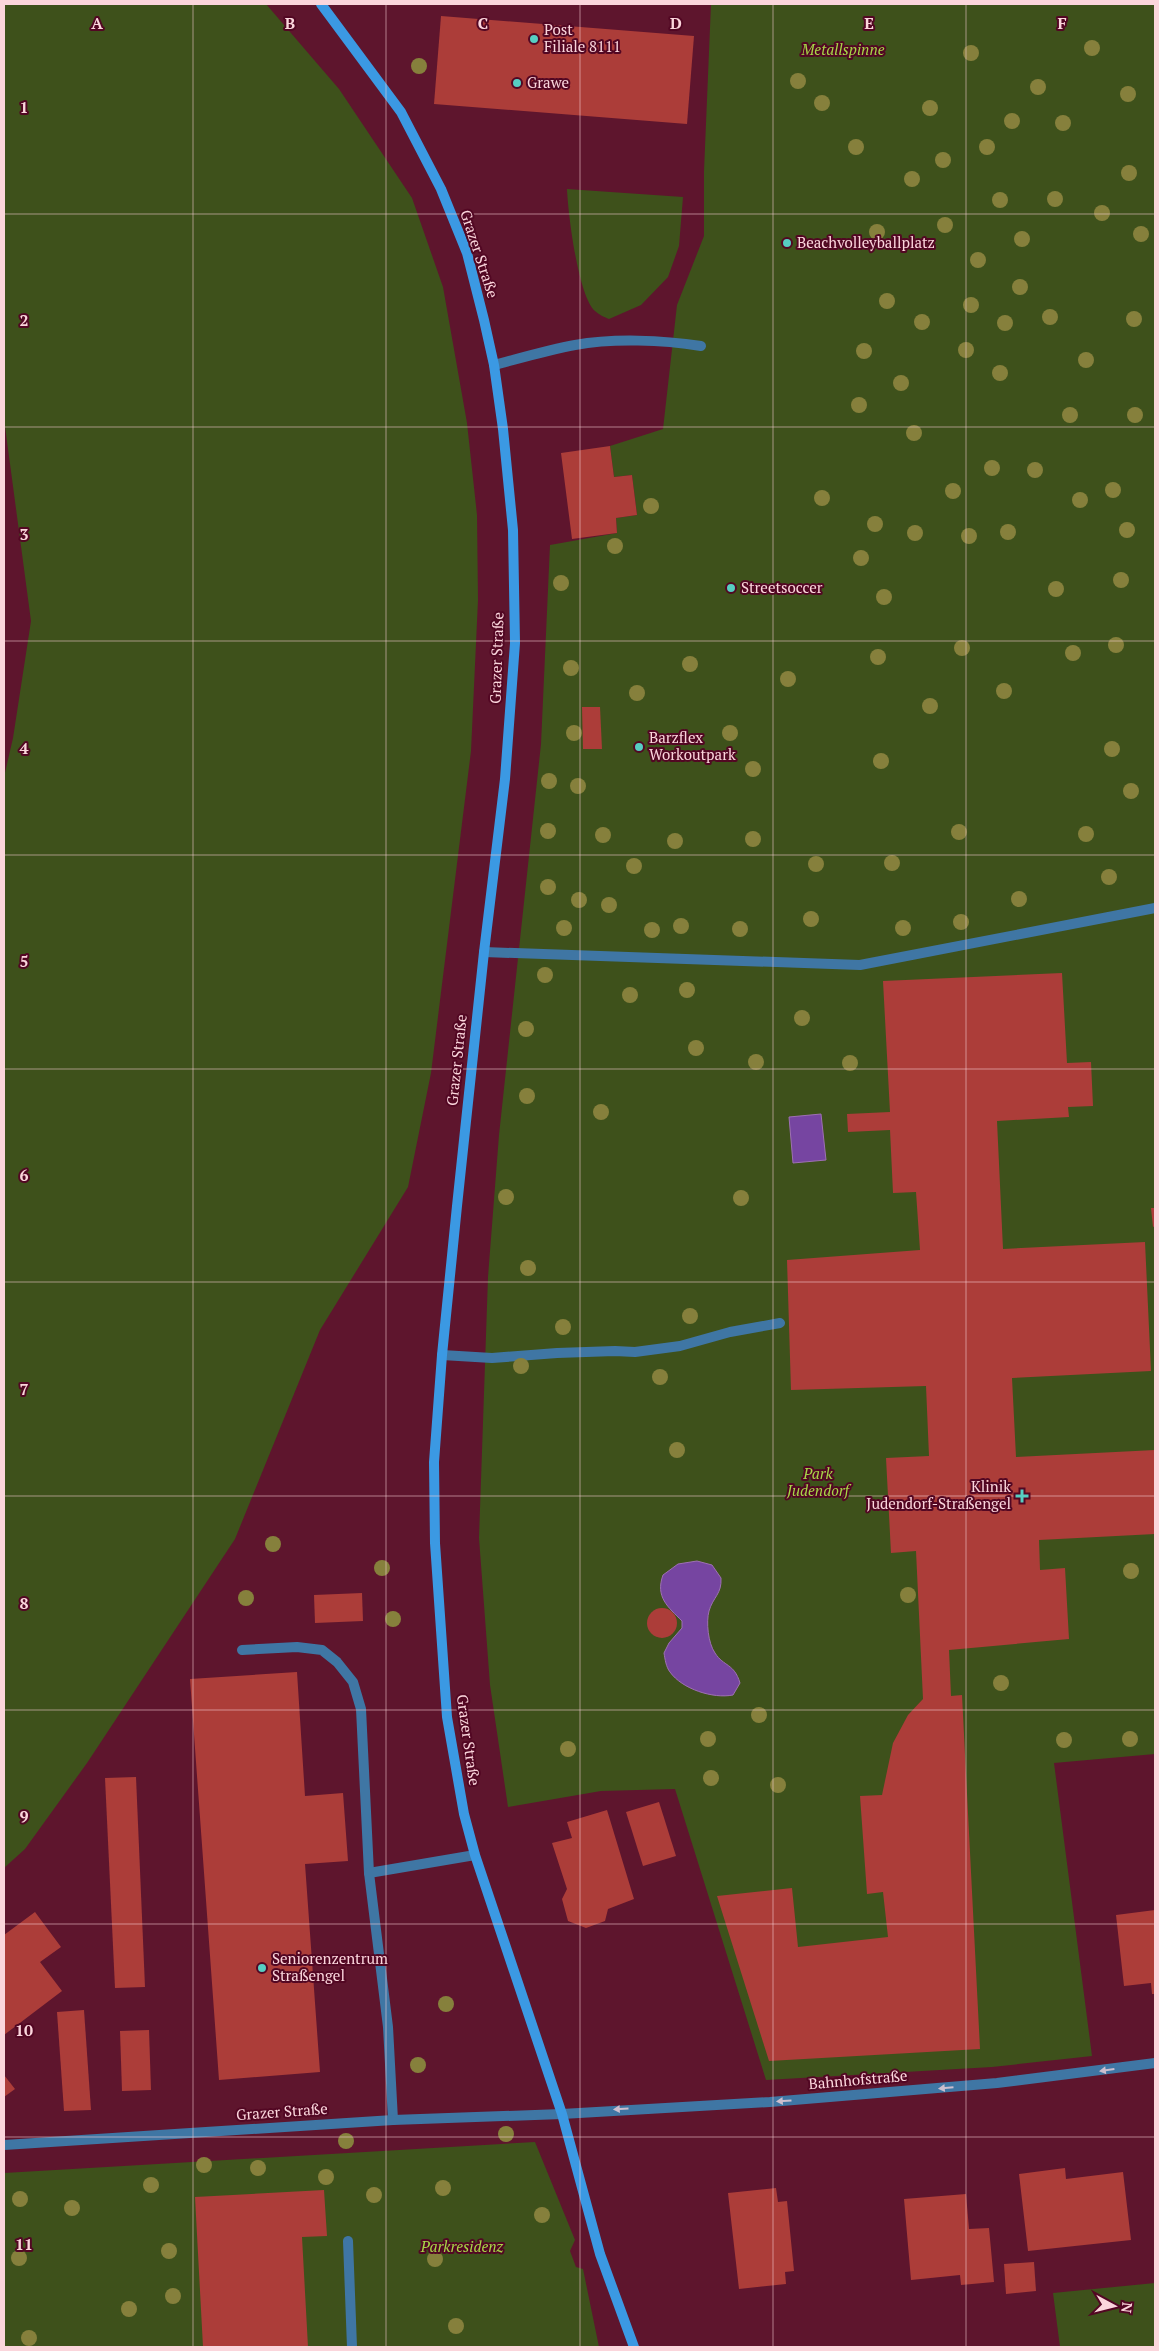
<svg xmlns="http://www.w3.org/2000/svg" width="1159" height="2351" font-family="'PT Serif',serif">
	<rect width="100%" height="100%" fill="#5e152d"/>
	<!-- green -->
	<g fill="#3e511b">
		<path d="M4 4H266L339 89 412 198 443 287 467 423 477 515 478 600 471 751 431 1073 408 1187 320 1330 235 1539 87 1763 25 1849 4 1868V777L13 738 31 621 4 419Z"/>
		<path d="M711 4H1155V1754L1054 1763 1092 2056 992 2067 766 2080 675 1789 601 1791 508 1807 490 1685 479 1538 488 1277 499 1135 541 744 550 545 617 533 616 518 637 515 632 475 614 477 610 446 663 429 677 305 704 236V171Z"/>
		<path d="M567 189 683 197 679 246 668 277 641 305 609 319C604 317 598 314 595 311 578 296 568 213 567 189Z"/>
		<path d="M535 2142 575 2240 570 2251 576 2267 583 2269 599 2347H4V2173Z"/>
		<path d="M1155 2283V2347H1060L1053 2293Z"/>
	</g>
	<!-- water -->
	<g fill="#7645a1" stroke="#9e70b3">
		<path d="M821 1114 826 1160 793 1163 789 1117Z"/>
		<path d="M697 1561 712 1565 721 1578C722 1594 713 1597 709 1611 706 1622 708 1643 715 1653 724 1667 734 1663 740 1683L733 1695C713 1699 682 1689 670 1672 666 1667 665 1659 664 1653L669 1643 682 1628V1621C668 1607 655 1597 663 1575L678 1564Z"/>
	</g>
	<!-- building -->
	<g fill="#ac3d39">
		<path d="M441 16 694 36 687 124 434 104Z"/>
		<path d="M610 446 614 477 632 475 637 515 616 518 617 533 572 539 561 453Z"/>
		<path d="M582 707H600L602 749H583Z"/>
		<path d="M1062 973 1067 1063 1091 1062 1093 1106 1068 1107 1069 1117 997 1121 1003 1249 1145 1242 1151 1371 1012 1378 1016 1457 1155 1450V1534L1039 1540 1040 1570 1065 1568 1069 1639 949 1650 951 1696 962 1695 980 2049 769 2061 717 1896 792 1888 798 1947 888 1937 883 1892 867 1894 860 1796 882 1795 893 1743 908 1715 923 1699 916 1551 891 1553 886 1458 929 1456 926 1386 791 1390 787 1260 920 1250 916 1192 893 1193 890 1130 848 1132 847 1114 890 1112 883 981Z"/>
		<path d="M1151 1208H1155V1226L1153 1227Z"/>
		<path d="M362 1593 363 1621 315 1623 314 1595Z"/>
		<circle cx="662" cy="1623" r="15"/>
		<path d="M297 1672 305 1796 343 1793 348 1861 305 1864 320 2072 219 2080 190 1679Z"/>
		<path d="M136 1777 145 1987 115 1988 105 1778Z"/>
		<path d="M659 1802 676 1856 643 1866 626 1812Z"/>
		<path d="M607 1810 634 1899 608 1909 605 1921 586 1928 568 1921 562 1899 567 1889 552 1843 572 1838 567 1822Z"/>
		<path d="M1155 1910V1994H1152L1151 1983 1124 1986 1116 1915Z"/>
		<path d="M35 1912 61 1947 40 1962 62 1991 4 2035V1935Z"/>
		<path d="M84 2010 91 2110 64 2111 57 2012Z"/>
		<path d="M149 2030 151 2090 122 2091 120 2031Z"/>
		<path d="M4 2075 15 2089 4 2097Z"/>
		<path d="M1065 2168 1066 2179 1123 2172 1131 2240 1028 2251 1019 2174Z"/>
		<path d="M776 2188 778 2202 787 2201 794 2271 785 2272 786 2284 739 2289 728 2193Z"/>
		<path d="M324 2190 327 2236 302 2237 308 2347H203L195 2197Z"/>
		<path d="M966 2194 969 2229 989 2228 994 2282 961 2285 960 2275 911 2280 904 2199Z"/>
		<path d="M1034 2262 1036 2291 1006 2294 1004 2264Z"/>
	</g>
	<g fill="none" stroke-linecap="round" stroke-linejoin="round">
		<!-- service -->
		<g stroke="#3f76a4" stroke-width="10">
			<path d="M494 365C521 358 548 350 575 345 613 338 663 340 701 346"/>
			<path d="M484 952 860 965 1155 908"/>
			<path d="M442 1355 492 1358 557 1353 615 1351 635 1352 680 1346 730 1332 780 1323"/>
			<path d="M348 2241 352 2347"/>
		</g>
		<!-- minor -->
		<g stroke="#3f76a4" stroke-width="10">
			<path d="M242 1650 297 1647 322 1650 337 1662 353 1682 361 1709 369 1873"/>
			<path d="M393 2120 388 2027 369 1873 475 1855"/>
			<path d="M4 2145 393 2120 562 2114 770 2102 997 2083 1155 2063"/>
		</g>
		<!-- secondary -->
		<path stroke="#3b99e3" stroke-width="10" d="M321 4 401 112 441 189 467 253 484 320 494 365 503 429 513 530 515 643 505 779 484 952 457 1206 442 1355 434 1462 435 1543 447 1717 464 1814 475 1855 562 2114 600 2254 634 2347"/>
	</g>
	<!-- trees -->
	<g fill="#86803c">
		<circle cx="1092" cy="48" r="8"/>
		<circle cx="971" cy="53" r="8"/>
		<circle cx="419" cy="66" r="8"/>
		<circle cx="798" cy="81" r="8"/>
		<circle cx="1038" cy="87" r="8"/>
		<circle cx="1128" cy="94" r="8"/>
		<circle cx="822" cy="103" r="8"/>
		<circle cx="930" cy="108" r="8"/>
		<circle cx="1012" cy="121" r="8"/>
		<circle cx="1063" cy="123" r="8"/>
		<circle cx="856" cy="147" r="8"/>
		<circle cx="987" cy="147" r="8"/>
		<circle cx="943" cy="160" r="8"/>
		<circle cx="1129" cy="173" r="8"/>
		<circle cx="912" cy="179" r="8"/>
		<circle cx="1055" cy="199" r="8"/>
		<circle cx="1000" cy="200" r="8"/>
		<circle cx="1102" cy="213" r="8"/>
		<circle cx="945" cy="225" r="8"/>
		<circle cx="877" cy="232" r="8"/>
		<circle cx="1141" cy="234" r="8"/>
		<circle cx="1022" cy="239" r="8"/>
		<circle cx="978" cy="260" r="8"/>
		<circle cx="1020" cy="287" r="8"/>
		<circle cx="887" cy="301" r="8"/>
		<circle cx="971" cy="305" r="8"/>
		<circle cx="1050" cy="317" r="8"/>
		<circle cx="1134" cy="319" r="8"/>
		<circle cx="922" cy="322" r="8"/>
		<circle cx="1005" cy="323" r="8"/>
		<circle cx="966" cy="350" r="8"/>
		<circle cx="864" cy="351" r="8"/>
		<circle cx="1086" cy="360" r="8"/>
		<circle cx="1000" cy="373" r="8"/>
		<circle cx="901" cy="383" r="8"/>
		<circle cx="859" cy="405" r="8"/>
		<circle cx="1070" cy="415" r="8"/>
		<circle cx="1135" cy="415" r="8"/>
		<circle cx="914" cy="433" r="8"/>
		<circle cx="992" cy="468" r="8"/>
		<circle cx="1035" cy="470" r="8"/>
		<circle cx="1113" cy="490" r="8"/>
		<circle cx="953" cy="491" r="8"/>
		<circle cx="822" cy="498" r="8"/>
		<circle cx="1080" cy="500" r="8"/>
		<circle cx="651" cy="506" r="8"/>
		<circle cx="875" cy="524" r="8"/>
		<circle cx="1127" cy="530" r="8"/>
		<circle cx="1008" cy="532" r="8"/>
		<circle cx="915" cy="533" r="8"/>
		<circle cx="969" cy="536" r="8"/>
		<circle cx="615" cy="546" r="8"/>
		<circle cx="861" cy="558" r="8"/>
		<circle cx="1121" cy="580" r="8"/>
		<circle cx="561" cy="583" r="8"/>
		<circle cx="1056" cy="589" r="8"/>
		<circle cx="884" cy="597" r="8"/>
		<circle cx="1116" cy="645" r="8"/>
		<circle cx="962" cy="648" r="8"/>
		<circle cx="1073" cy="653" r="8"/>
		<circle cx="878" cy="657" r="8"/>
		<circle cx="690" cy="664" r="8"/>
		<circle cx="571" cy="668" r="8"/>
		<circle cx="788" cy="679" r="8"/>
		<circle cx="1004" cy="691" r="8"/>
		<circle cx="637" cy="693" r="8"/>
		<circle cx="930" cy="706" r="8"/>
		<circle cx="574" cy="733" r="8"/>
		<circle cx="730" cy="733" r="8"/>
		<circle cx="1112" cy="749" r="8"/>
		<circle cx="881" cy="761" r="8"/>
		<circle cx="753" cy="769" r="8"/>
		<circle cx="549" cy="781" r="8"/>
		<circle cx="578" cy="786" r="8"/>
		<circle cx="1131" cy="791" r="8"/>
		<circle cx="548" cy="831" r="8"/>
		<circle cx="959" cy="832" r="8"/>
		<circle cx="1086" cy="834" r="8"/>
		<circle cx="603" cy="835" r="8"/>
		<circle cx="753" cy="839" r="8"/>
		<circle cx="675" cy="841" r="8"/>
		<circle cx="892" cy="863" r="8"/>
		<circle cx="816" cy="864" r="8"/>
		<circle cx="634" cy="866" r="8"/>
		<circle cx="1109" cy="877" r="8"/>
		<circle cx="548" cy="887" r="8"/>
		<circle cx="1019" cy="899" r="8"/>
		<circle cx="579" cy="900" r="8"/>
		<circle cx="609" cy="905" r="8"/>
		<circle cx="811" cy="919" r="8"/>
		<circle cx="961" cy="922" r="8"/>
		<circle cx="681" cy="926" r="8"/>
		<circle cx="564" cy="928" r="8"/>
		<circle cx="903" cy="928" r="8"/>
		<circle cx="740" cy="929" r="8"/>
		<circle cx="652" cy="930" r="8"/>
		<circle cx="545" cy="975" r="8"/>
		<circle cx="687" cy="990" r="8"/>
		<circle cx="630" cy="995" r="8"/>
		<circle cx="802" cy="1018" r="8"/>
		<circle cx="526" cy="1029" r="8"/>
		<circle cx="696" cy="1048" r="8"/>
		<circle cx="756" cy="1062" r="8"/>
		<circle cx="850" cy="1063" r="8"/>
		<circle cx="527" cy="1096" r="8"/>
		<circle cx="601" cy="1112" r="8"/>
		<circle cx="506" cy="1197" r="8"/>
		<circle cx="741" cy="1198" r="8"/>
		<circle cx="528" cy="1268" r="8"/>
		<circle cx="690" cy="1316" r="8"/>
		<circle cx="563" cy="1327" r="8"/>
		<circle cx="521" cy="1366" r="8"/>
		<circle cx="660" cy="1377" r="8"/>
		<circle cx="677" cy="1450" r="8"/>
		<circle cx="273" cy="1544" r="8"/>
		<circle cx="382" cy="1568" r="8"/>
		<circle cx="1131" cy="1571" r="8"/>
		<circle cx="908" cy="1595" r="8"/>
		<circle cx="246" cy="1598" r="8"/>
		<circle cx="393" cy="1619" r="8"/>
		<circle cx="1001" cy="1683" r="8"/>
		<circle cx="759" cy="1715" r="8"/>
		<circle cx="708" cy="1739" r="8"/>
		<circle cx="1130" cy="1739" r="8"/>
		<circle cx="1064" cy="1740" r="8"/>
		<circle cx="568" cy="1749" r="8"/>
		<circle cx="711" cy="1778" r="8"/>
		<circle cx="778" cy="1785" r="8"/>
		<circle cx="446" cy="2004" r="8"/>
		<circle cx="418" cy="2065" r="8"/>
		<circle cx="506" cy="2134" r="8"/>
		<circle cx="346" cy="2141" r="8"/>
		<circle cx="204" cy="2165" r="8"/>
		<circle cx="258" cy="2168" r="8"/>
		<circle cx="326" cy="2177" r="8"/>
		<circle cx="151" cy="2185" r="8"/>
		<circle cx="443" cy="2188" r="8"/>
		<circle cx="374" cy="2195" r="8"/>
		<circle cx="20" cy="2199" r="8"/>
		<circle cx="72" cy="2208" r="8"/>
		<circle cx="542" cy="2215" r="8"/>
		<circle cx="169" cy="2251" r="8"/>
		<circle cx="19" cy="2258" r="8"/>
		<circle cx="435" cy="2259" r="8"/>
		<circle cx="173" cy="2296" r="8"/>
		<circle cx="129" cy="2309" r="8"/>
		<circle cx="456" cy="2326" r="8"/>
		<circle cx="29" cy="2338" r="8"/>
	</g>
	<!-- one-way arrows -->
	<defs><path id="oneway-solid" d="M-6-.8H1V-3.2L6.5 0L1 3.2V.8H-6Z" transform="scale(1.25)"/></defs>
	<g fill="#ccbece">
		<use href="#oneway-solid" transform="translate(1107 2070) rotate(172)"/>
		<use href="#oneway-solid" transform="translate(946 2088) rotate(175)"/>
		<use href="#oneway-solid" transform="translate(784 2101) rotate(176)"/>
		<use href="#oneway-solid" transform="translate(621 2109) rotate(177)"/>
	</g>
	<!-- grid -->
	<path fill="none" stroke="#fbd6dc" stroke-width="1" stroke-opacity="0.55" d="M193 4V2347M386 4V2347M580 4V2347M773 4V2347M966 4V2347M4 214H1155M4 427H1155M4 641H1155M4 855H1155M4 1069H1155M4 1282H1155M4 1496H1155M4 1710H1155M4 1924H1155M4 2137H1155"/>
	<!-- markers -->
	<g fill="#57cec2" stroke="#520723" stroke-width="2">
		<circle cx="534" cy="39" r="5"/>
		<circle cx="517" cy="83" r="5"/>
		<circle cx="787" cy="243" r="5"/>
		<circle cx="731" cy="588" r="5"/>
		<circle cx="639" cy="747" r="5"/>
		<path d="M1019.5 1488.5h5v5h5v5h-5v5h-5v-5h-5v-5h5z"/>
		<circle cx="262" cy="1968" r="5"/>
	</g>
	<g text-anchor="middle" stroke-width="4" stroke-linejoin="round" paint-order="stroke">
		<!-- poi labels -->
		<g font-size="15" fill="#fbd6dc" stroke="#520723" text-anchor="start">
			<text x="544" y="35">Post<tspan x="544" dy="17">Filiale 8111</tspan></text>
			<text x="527" y="88">Grawe</text>
			<text x="797" y="248">Beachvolleyballplatz</text>
			<text x="741" y="593">Streetsoccer</text>
			<text x="649" y="743">Barzflex<tspan x="649" dy="17">Workoutpark</tspan></text>
			<text x="1011" y="1492" text-anchor="end">Klinik<tspan x="1011" dy="17">Judendorf-Straßengel</tspan></text>
			<text x="272" y="1964">Seniorenzentrum<tspan x="272" dy="17">Straßengel</tspan></text>
		</g>
		<!-- park labels -->
		<g font-size="15" font-style="italic" fill="#a7d748" stroke="#520723">
			<text x="843" y="55">Metallspinne</text>
			<text x="818" y="1479">Park<tspan x="818" dy="17">Judendorf</tspan></text>
			<text x="462" y="2252">Parkresidenz</text>
		</g>
		<!-- street labels -->
		<g font-size="15" fill="#fbd6dc" stroke="#520723">
			<text transform="translate(479 254) rotate(72)" y="5">Grazer Straße</text>
			<text transform="translate(497 658) rotate(-88)" y="5">Grazer Straße</text>
			<text transform="translate(457 1060) rotate(-84)" y="5">Grazer Straße</text>
			<text transform="translate(468 1740) rotate(82)" y="5">Grazer Straße</text>
			<text transform="translate(858 2080) rotate(-5)" y="5">Bahnhofstraße</text>
			<text transform="translate(282 2112) rotate(-4)" y="5">Grazer Straße</text>
		</g>
	</g>
	<g font-size="16" text-anchor="middle" font-weight="bold" fill="#fbd6dc" stroke="#520723" stroke-width="4" stroke-linejoin="round" paint-order="stroke">
		<text x="97" y="29">A</text>
		<text x="290" y="29">B</text>
		<text x="483" y="29">C</text>
		<text x="676" y="29">D</text>
		<text x="869" y="29">E</text>
		<text x="1062" y="29">F</text>
		<text x="24" y="113">1</text>
		<text x="24" y="326">2</text>
		<text x="24" y="540">3</text>
		<text x="24" y="754">4</text>
		<text x="24" y="967">5</text>
		<text x="24" y="1181">6</text>
		<text x="24" y="1395">7</text>
		<text x="24" y="1609">8</text>
		<text x="24" y="1822">9</text>
		<text x="24" y="2036">10</text>
		<text x="24" y="2250">11</text>
	</g>
	<!-- border -->
	<rect width="1159" height="2351" fill="none" stroke="#fbd6dc" stroke-width="10"/>
	<!-- north arrow -->
	<g transform="translate(1114 2306) rotate(97)" stroke="#520723" stroke-width="4" paint-order="stroke">
	<path d="M0-4L9 19L0 12L-9 19Z" fill="#fbd6dc"/>
	<text y="-8" font-size="14" font-weight="bold" text-anchor="middle" fill="#fbd6dc">N</text>
	</g>
</svg>
